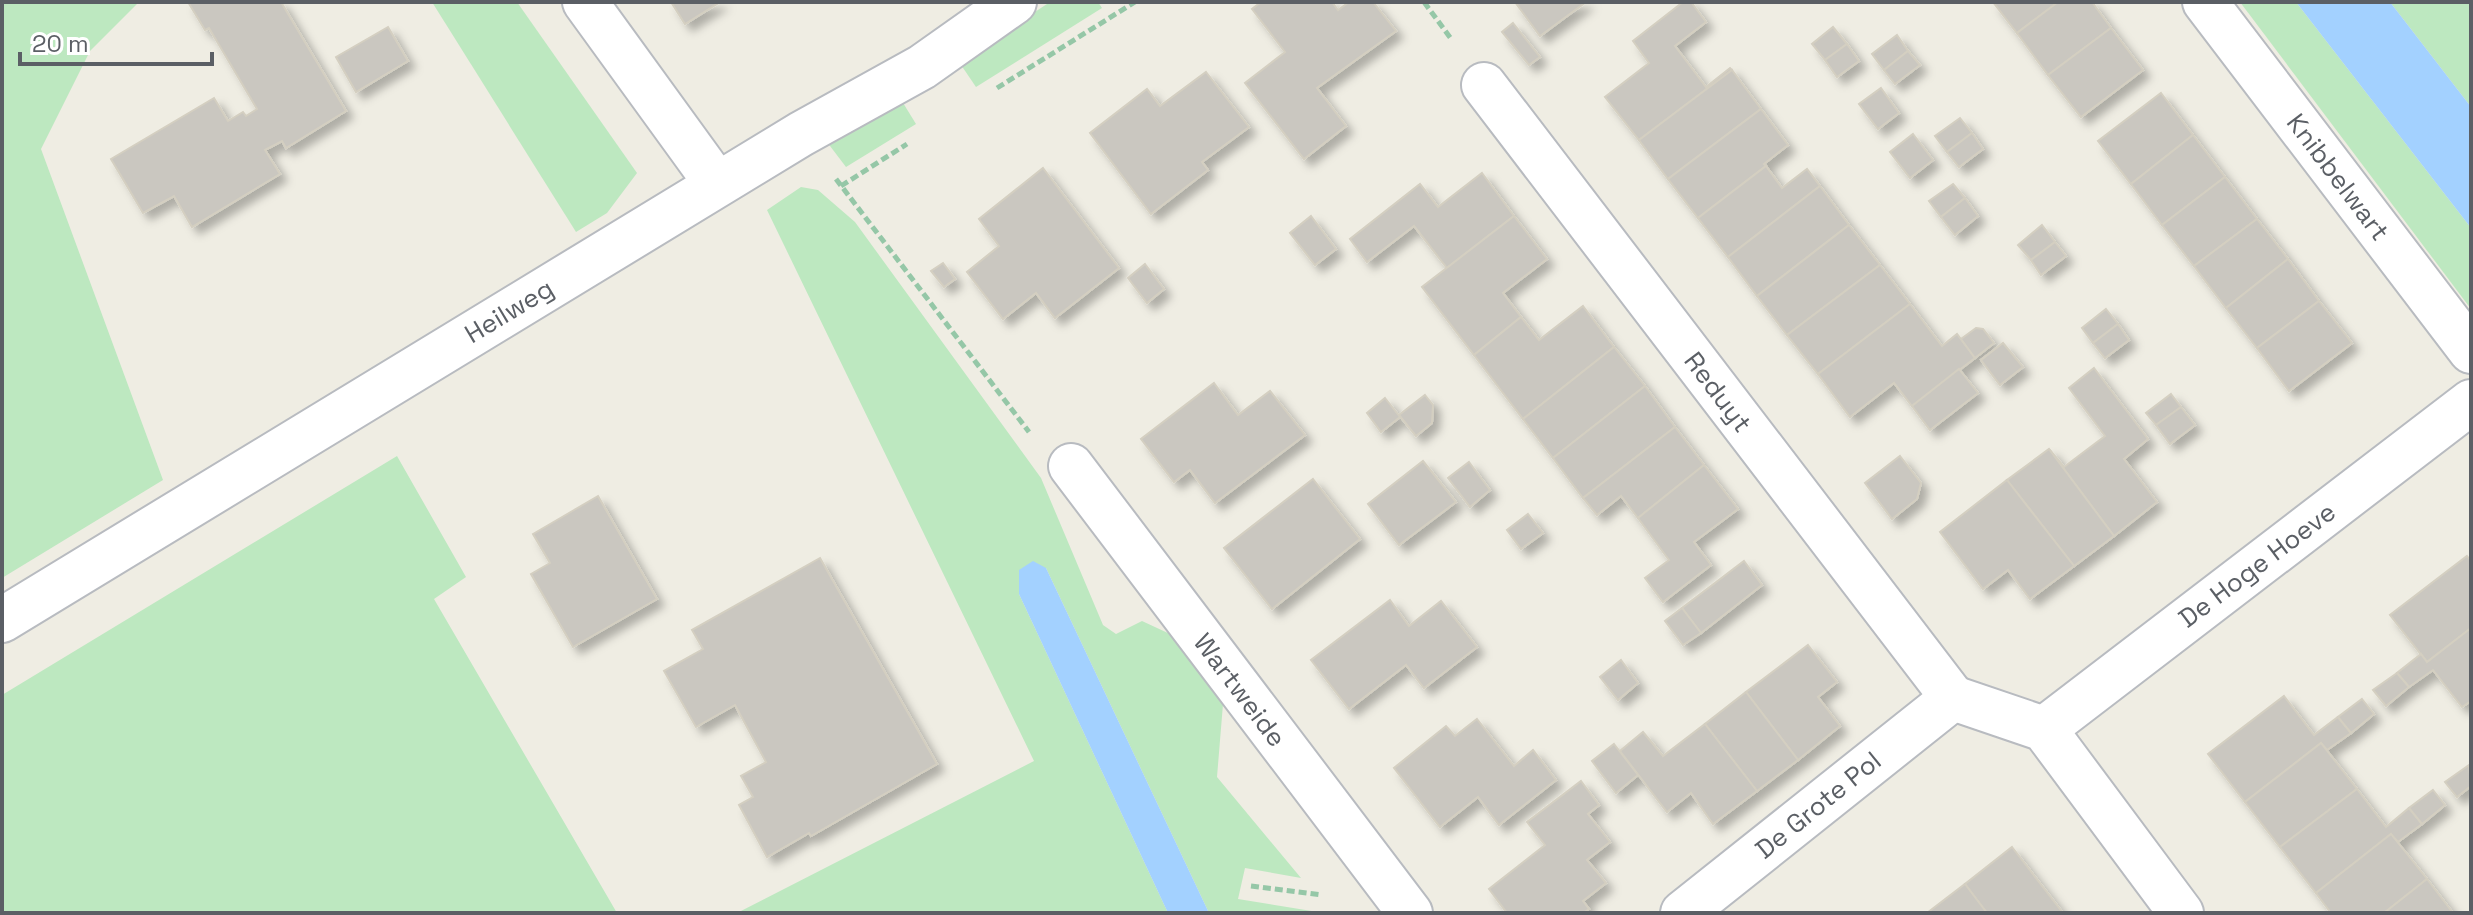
<svg xmlns="http://www.w3.org/2000/svg" width="2473" height="915" font-family="'Space Grotesk',sans-serif">
	<defs>
		<filter id="shadow"><feDropShadow dx="7" dy="7" stdDeviation="4" flood-color="#0004"/></filter>
	</defs>
	<rect width="100%" height="100%" fill="#efede3"/>
	<!-- green -->
	<g fill="#bde8c0">
		<path d="M2 2H139L90 51 41 149 163 480 2 578Z"/>
		<path d="M432 2H517L637 173 607 213 576 232Z"/>
		<path d="M1050 2H1098L1102 8 976 87 959 62Z"/>
		<path d="M2240 2H2296L2471 228V309Z"/>
		<path d="M2390 2H2471V107Z"/>
		<path d="M900 98 916 124 846 167 827 142Z"/>
		<path d="M801 187 818 190 855 222 1041 478 1103 625 1116 634 1142 621 1170 634 1223 704 1217 777 1301 878 1245 868 1238 899 1324 913H1209L1046 568 1019 594 1168 913H737L1034 761 767 210Z"/>
		<path d="M397 456 466 577 434 599 617 913H2V695Z"/>
	</g>
	<!-- water -->
	<g fill="#a3d1ff">
		<path d="M2296 2H2390L2471 107V228Z"/>
		<path d="M1033 561 1046 568 1209 913H1168L1019 594V570Z"/>
	</g>
	<!-- building -->
	<g fill="#cac7c0" stroke="#d4cfc1" stroke-width="2" filter="url(#shadow)">
		<path d="M188 2H281L346 111 286 148 282 141 265 150 280 174 192 227 174 196 143 213 111 159 214 98 228 121 243 112 246 116 257 109 209 28 205 30Z"/>
		<path d="M671 2H720L685 24Z"/>
		<path d="M1261 2H1332L1338 10 1349 2H1373L1396 31 1317 88 1346 126 1304 159 1245 83 1285 52 1252 9Z"/>
		<path d="M1515 2H1586L1540 36Z"/>
		<path d="M1683 2H1691L1706 22 1675 46 1706 87 1730 68 1732 70 1639 140 1605 97 1649 63 1633 41Z"/>
		<path d="M1993 2H2058L2017 33Z"/>
		<path d="M2058 2H2092L2111 28 2048 75 2017 33Z"/>
		<path d="M1513 23 1540 57 1529 65 1502 32Z"/>
		<path d="M388 27 408 61 356 92 336 57Z"/>
		<path d="M1833 27 1847 44 1825 60 1812 44Z"/>
		<path d="M2111 28 2143 70 2081 117 2048 75Z"/>
		<path d="M1897 35 1908 51 1884 70 1872 54Z"/>
		<path d="M1847 44 1859 61 1837 77 1825 60Z"/>
		<path d="M1908 51 1920 65 1895 84 1884 70Z"/>
		<path d="M1732 70 1761 109 1668 179 1639 140Z"/>
		<path d="M1206 72 1249 127 1202 162 1208 170 1151 214 1090 133 1147 89 1160 106Z"/>
		<path d="M1881 88 1899 113 1878 129 1859 104Z"/>
		<path d="M2161 93 2193 135 2131 184 2098 141Z"/>
		<path d="M1761 109 1788 145 1764 164 1766 166 1698 218 1668 179Z"/>
		<path d="M1960 118 1972 133 1947 152 1935 136Z"/>
		<path d="M1972 133 1983 149 1959 167 1947 152Z"/>
		<path d="M1913 134 1933 160 1910 178 1890 152Z"/>
		<path d="M2193 135 2225 177 2162 225 2131 184Z"/>
		<path d="M1766 166 1782 188 1807 169 1820 186 1728 257 1698 218Z"/>
		<path d="M1043 168 1119 268 1055 318 1036 293 1003 319 967 272 999 246 979 219Z"/>
		<path d="M1482 173 1514 216 1447 268 1414 226 1367 262 1350 239 1420 184 1438 207Z"/>
		<path d="M2225 177 2257 219 2194 266 2162 225Z"/>
		<path d="M1953 184 1965 198 1941 217 1929 201Z"/>
		<path d="M1820 186 1849 225 1757 296 1728 257Z"/>
		<path d="M1965 198 1978 216 1955 235 1941 217Z"/>
		<path d="M1311 216 1336 249 1315 265 1290 233Z"/>
		<path d="M1514 216 1547 259 1503 293 1521 317 1474 355 1422 287Z"/>
		<path d="M2257 219 2288 259 2226 308 2194 266Z"/>
		<path d="M1849 225 1880 265 1787 335 1757 296Z"/>
		<path d="M2042 225 2055 242 2031 260 2018 245Z"/>
		<path d="M2055 242 2066 256 2041 275 2031 260Z"/>
		<path d="M2288 259 2319 301 2257 348 2226 308Z"/>
		<path d="M943 263 955 279 944 287 931 271Z"/>
		<path d="M1145 264 1164 289 1147 303 1128 278Z"/>
		<path d="M1880 265 1910 304 1818 374 1787 335Z"/>
		<path d="M2319 301 2352 343 2289 391 2257 348Z"/>
		<path d="M1910 304 1942 346 1957 334 1975 358 1912 406 1894 383 1850 417 1818 374Z"/>
		<path d="M1583 306 1614 347 1523 419 1474 355 1521 317 1539 340Z"/>
		<path d="M2106 309 2118 324 2093 343 2082 328Z"/>
		<path d="M2118 324 2129 340 2105 358 2093 343Z"/>
		<path d="M1976 328 1983 329 1994 343 1975 358 1961 339Z"/>
		<path d="M2003 343 2023 367 2000 385 1981 360Z"/>
		<path d="M1614 347 1645 386 1553 458 1523 419Z"/>
		<path d="M2094 368 2148 439 2124 459 2157 502 2114 536 2049 449 2064 467 2105 436 2069 388Z"/>
		<path d="M1959 369 1978 393 1930 430 1912 406Z"/>
		<path d="M1214 383 1238 415 1270 391 1305 435 1215 503 1190 470 1174 482 1141 439Z"/>
		<path d="M1645 386 1675 427 1583 498 1553 458Z"/>
		<path d="M2171 394 2181 407 2156 425 2146 413Z"/>
		<path d="M1425 395 1433 405 1432 423 1416 436 1399 415Z"/>
		<path d="M1385 398 1400 417 1381 432 1367 413Z"/>
		<path d="M2181 407 2195 425 2170 444 2156 425Z"/>
		<path d="M1675 427 1704 465 1638 518 1621 496 1597 515 1583 498Z"/>
		<path d="M2049 449 2114 536 2074 566 2007 480Z"/>
		<path d="M1900 456 1921 483 1917 499 1892 519 1865 483Z"/>
		<path d="M1423 461 1456 502 1399 545 1368 504Z"/>
		<path d="M1469 462 1490 490 1470 507 1448 478Z"/>
		<path d="M1704 465 1738 509 1694 542 1711 565 1663 602 1645 578 1669 560 1638 518Z"/>
		<path d="M1313 479 1360 539 1272 609 1224 548Z"/>
		<path d="M2007 480 2074 566 2030 599 2008 570 1983 589 1940 532Z"/>
		<path d="M598 496 657 599 573 647 531 574 550 563 533 534Z"/>
		<path d="M1528 514 1543 533 1521 549 1507 530Z"/>
		<path d="M2467 556 2471 561V628L2427 662 2390 615Z"/>
		<path d="M820 558 937 764 811 836 809 833 767 857 739 805 753 797 741 776 766 762 735 705 696 727 664 671 703 649 692 630Z"/>
		<path d="M1744 561 1762 585 1701 633 1682 608Z"/>
		<path d="M1390 600 1409 626 1441 601 1477 647 1424 688 1406 665 1349 709 1311 660Z"/>
		<path d="M1682 608 1701 633 1683 645 1665 621Z"/>
		<path d="M2471 628V701L2462 707 2433 670 2409 687 2397 673 2421 654 2427 662Z"/>
		<path d="M1808 645 1837 682 1818 697 1840 726 1798 760 1746 692Z"/>
		<path d="M1621 660 1638 683 1618 700 1600 677Z"/>
		<path d="M2397 673 2409 687 2386 706 2373 690Z"/>
		<path d="M1746 692 1798 760 1757 791 1705 724Z"/>
		<path d="M2284 696 2314 735 2338 717 2351 733 2327 750 2321 743 2245 802 2208 754Z"/>
		<path d="M2362 699 2374 714 2351 733 2338 717Z"/>
		<path d="M1477 719 1514 766 1533 750 1556 780 1499 825 1478 797 1440 827 1394 768 1446 726 1455 736Z"/>
		<path d="M1705 724 1757 791 1713 824 1691 793 1667 812 1620 751 1643 732 1663 756Z"/>
		<path d="M2321 743 2357 789 2280 847 2245 802Z"/>
		<path d="M1614 744 1638 775 1616 793 1592 761Z"/>
		<path d="M2469 765 2471 786 2457 797 2445 782Z"/>
		<path d="M1581 781 1599 805 1588 814 1610 842 1587 860 1606 883 1583 901 1589 909 1583 913H1507L1489 889 1545 845 1527 822Z"/>
		<path d="M2357 789 2386 827 2409 808 2422 824 2398 842 2391 834 2316 893 2280 847Z"/>
		<path d="M2433 790 2445 805 2422 824 2409 808Z"/>
		<path d="M2391 834 2427 879 2384 913H2331L2316 893Z"/>
		<path d="M2012 847 2063 913H1987L1965 884Z"/>
		<path d="M2427 879 2453 913H2384Z"/>
		<path d="M1965 884 1987 913H1927Z"/>
	</g>
	<g fill="none" stroke-linecap="round" stroke-linejoin="round">
		<defs>
			<g id="minor">
				<path d="M585 2 717 184"/>
				<path d="M2205 2 2471 351"/>
				<path d="M1484 85 1953 698"/>
				<path d="M1071 466 1410 913"/>
				<path d="M1953 698 2044 729 2181 913"/>
				<path d="M2044 729 2471 402"/>
				<path d="M1683 913 1953 698"/>
			</g>
			<path id="tertiary" d="M2 620 801 134 922 67 1014 2"/>
		</defs>
		<!-- minor casing -->
		<use href="#minor" stroke="#b8bbc0" stroke-width="48"/>
		<!-- tertiary casing -->
		<use href="#tertiary" stroke="#b8bbc0" stroke-width="48"/>
		<!-- path -->
		<g stroke="#95c7a7" stroke-width="5" stroke-dasharray="8 4" stroke-linecap="butt">
			<path d="M1424 2 1452 40"/>
			<path d="M997 88 1135 2"/>
			<path d="M836 179 1029 432"/>
			<path d="M841 186 907 144"/>
			<path d="M1251 886 1322 895"/>
		</g>
		<!-- minor -->
		<use href="#minor" stroke="#fff" stroke-width="44"/>
		<!-- tertiary -->
		<use href="#tertiary" stroke="#fff" stroke-width="44"/>
	</g>
	<g text-anchor="middle" stroke-width="6" stroke-linejoin="round" paint-order="stroke">
		<!-- street labels -->
		<g font-size="26" fill="#5b5f65" stroke="#fff">
			<text transform="translate(2338 177) rotate(53)" y="9">Knibbelwart</text>
			<text transform="translate(509 311) rotate(-31)" y="9">Heilweg</text>
			<text transform="translate(1718 392) rotate(53)" y="9">Reduyt</text>
			<text transform="translate(2257 565) rotate(-37)" y="9">De Hoge Hoeve</text>
			<text transform="translate(1240 690) rotate(53)" y="9">Wartweide</text>
			<text transform="translate(1818 805) rotate(-39)" y="9">De Grote Pol</text>
		</g>
	</g>
	<!-- border -->
	<rect width="2473" height="915" fill="none" stroke="#5b5f65" stroke-width="8"/>
	<!-- scale -->
	<path d="M20 52v12h192v-12" fill="none" stroke="#5b5f65" stroke-width="4"/>
	<text x="32" y="52" font-size="24" fill="#5b5f65" stroke="#ffffff" stroke-width="6" paint-order="stroke">20 m</text>
</svg>
